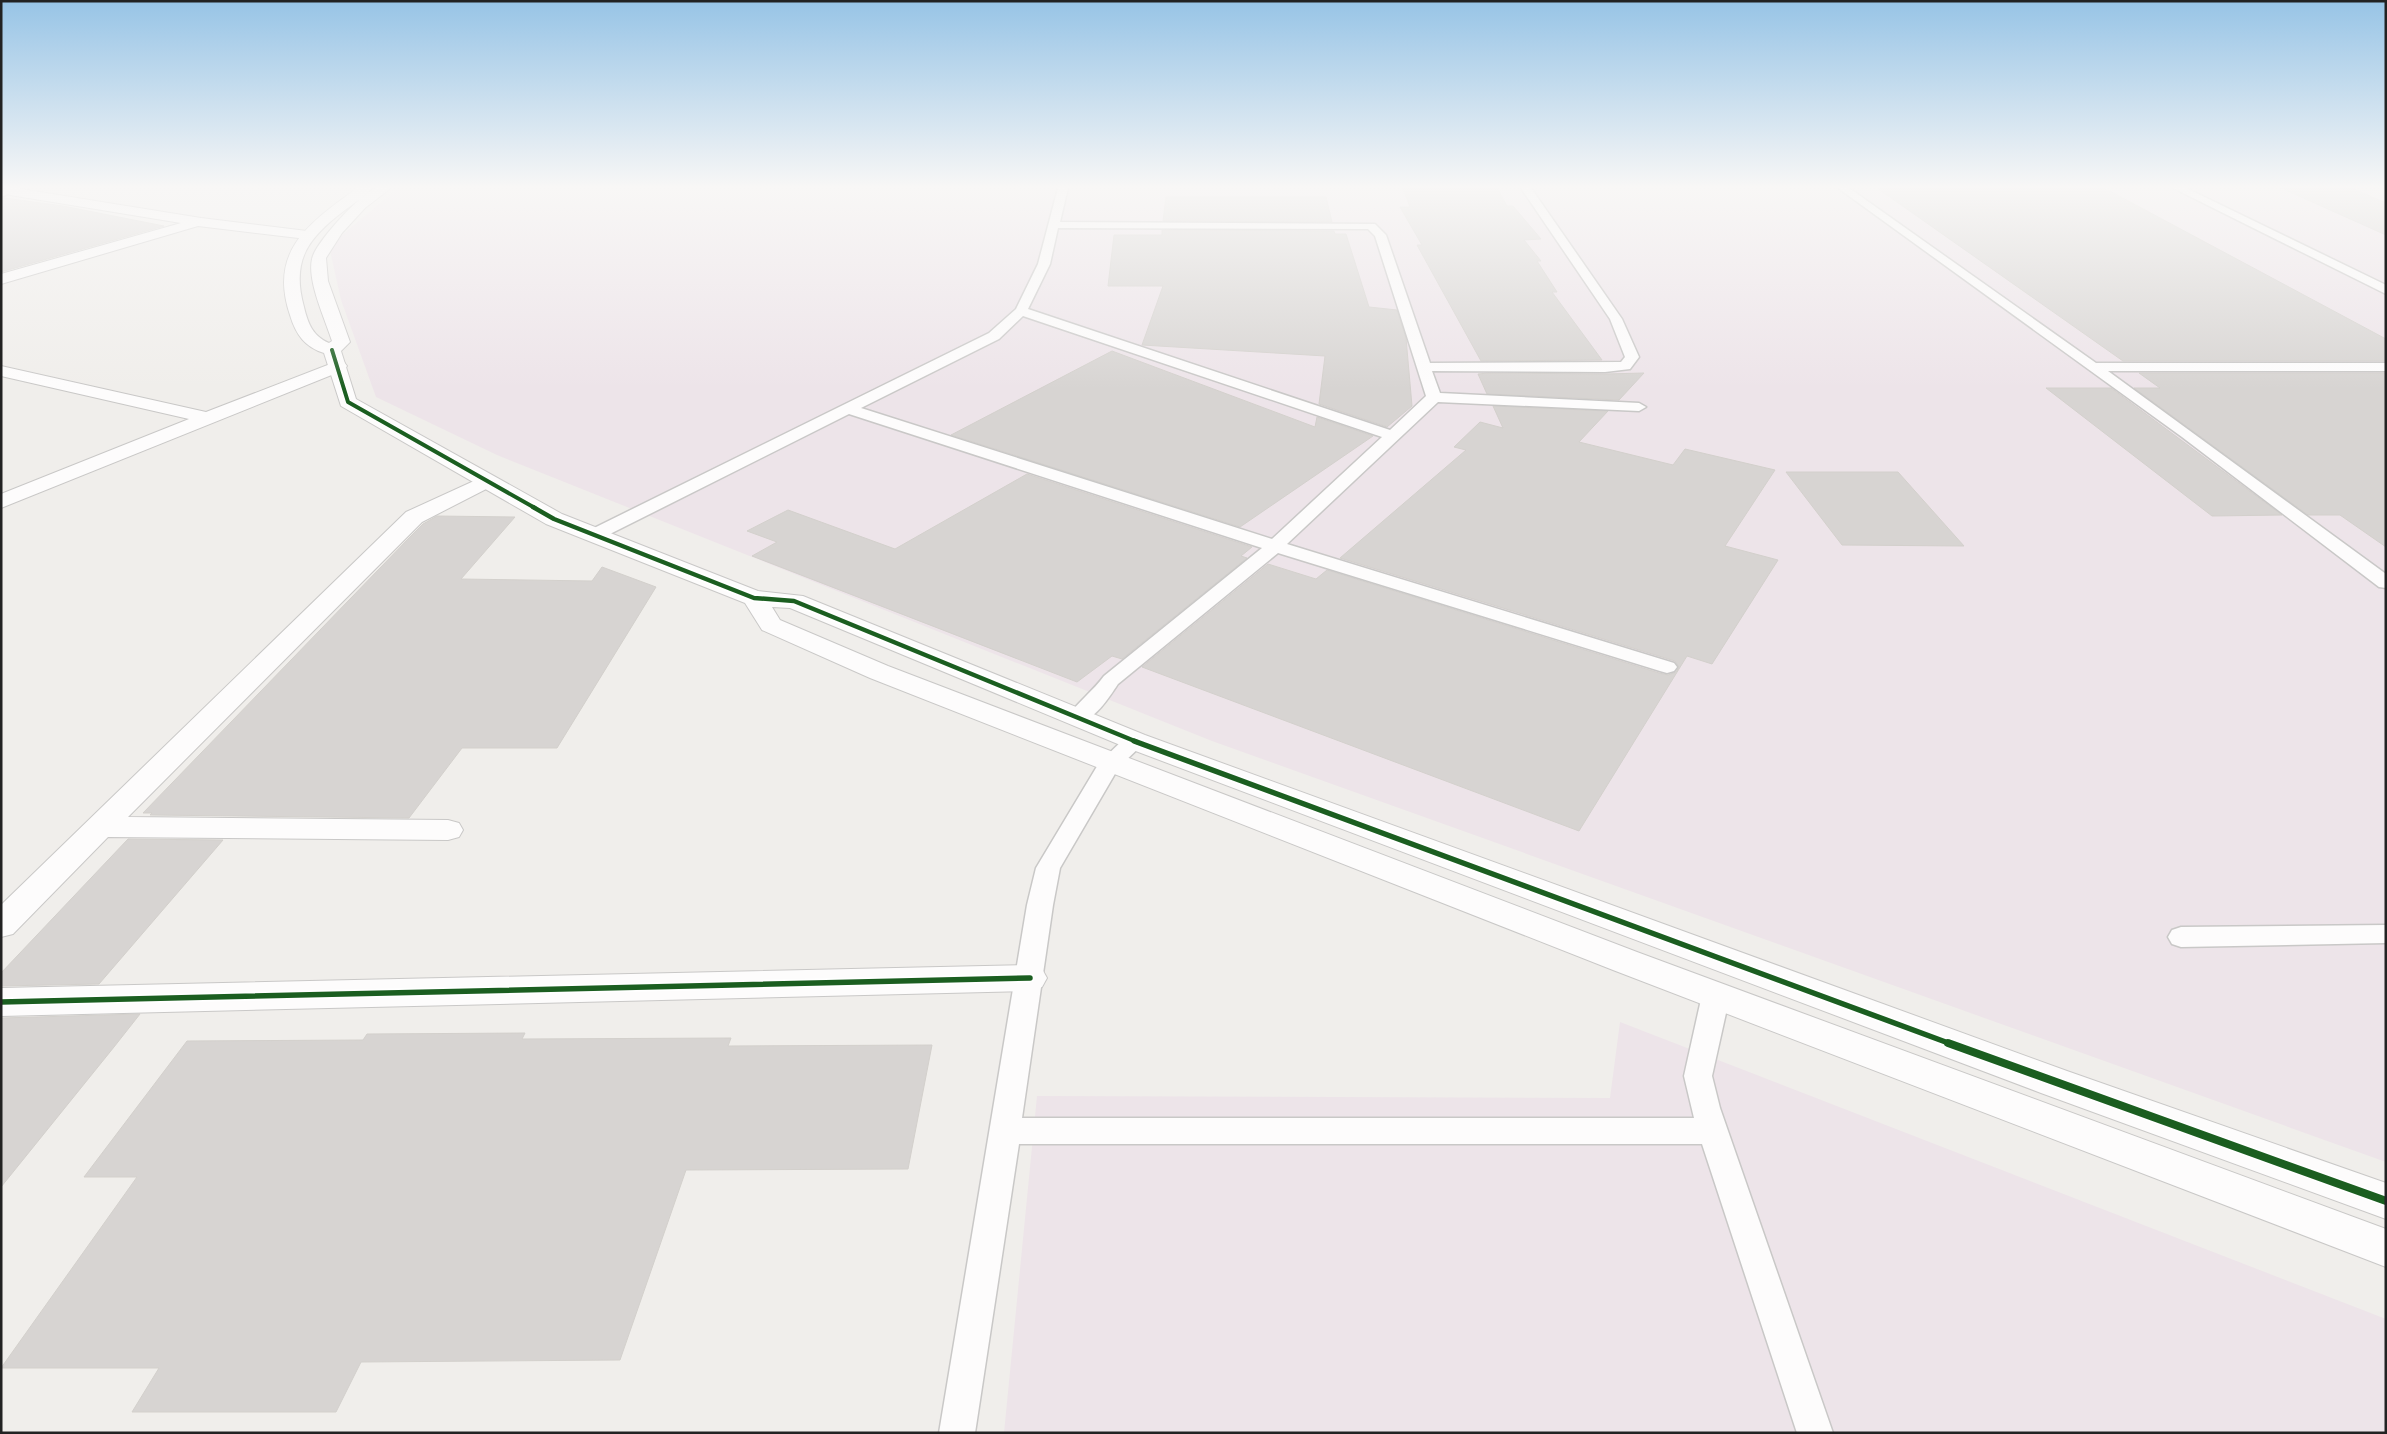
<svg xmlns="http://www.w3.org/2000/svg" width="2387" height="1434" font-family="Rubik,sans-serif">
	<rect width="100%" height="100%" fill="#f0eeeb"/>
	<!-- industrial -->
	<g fill="#ede4e9">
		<path d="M398 188H2386V1162L1212 741 497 455 376 397 341 300 329 246Z"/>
		<path d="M1620 1022 2386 1319V1433H1004L1037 1096 1610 1098Z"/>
	</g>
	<!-- building -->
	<g fill="#d7d4d2" stroke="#d3d0cc">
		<path d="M1403 188H1497L1507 206H1513L1541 239 1524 240 1541 261H1537L1557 292H1552L1602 360 1481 361 1417 245H1422L1400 207H1410Z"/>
		<path d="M1877 188H2104L2386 339V361H2123Z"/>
		<path d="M2281 188H2351L2386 203V235Z"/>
		<path d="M1166 197H1326L1332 222 1163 221Z"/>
		<path d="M4 198 63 206 164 226 1 272V199Z"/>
		<path d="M1162 230 1334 231 1335 234H1346L1369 307 1397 310 1406 338 1412 406 1387 427 1319 404 1325 356 1142 345 1163 286H1108L1114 235H1162Z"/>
		<path d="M1112 351 1315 427 1317 417 1373 436 1240 527 951 435Z"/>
		<path d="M1488 373 1605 374 1644 373 1619 400 1487 394 1478 374Z"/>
		<path d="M2139 373H2386V547L2340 515H2308L2134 388H2160Z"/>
		<path d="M2046 388H2111L2282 515 2212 516Z"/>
		<path d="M1493 406 1608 411 1579 442 1673 465 1685 449 1775 470 1725 546 1778 560 1712 664 1687 656 1579 831 1142 667 1268 564 1316 579 1327 570 1659 673 1668 675 1676 672 1679 667 1675 661 1340 558 1466 450 1454 447 1480 422 1503 428Z"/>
		<path d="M1786 472H1898L1964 546 1842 545Z"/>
		<path d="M1027 474 1252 547 1241 556 1247 558 1122 659 1112 656 1077 682 752 556 777 542 747 531 788 510 895 549Z"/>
		<path d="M437 516 515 517 461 579 592 581 602 567 656 587 557 748H462L409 818 150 815 152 813H143L409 538 423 524Z"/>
		<path d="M128 839 223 840 99 984 1 986V973Z"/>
		<path d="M140 1014 114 1047 1 1187V1018Z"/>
		<path d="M525 1033 522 1039 731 1038 728 1046 932 1045 908 1169 686 1170 620 1360 361 1362 336 1412H132L159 1368H1L137 1177H84L187 1041 363 1040 367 1034Z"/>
	</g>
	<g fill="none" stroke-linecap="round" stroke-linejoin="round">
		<defs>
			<g id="service">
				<path d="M8 188H22L1 197V190Z"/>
				<path d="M1058 188H1068L1060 222 1375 224 1386 235 1430 363 1621 362 1625 357 1610 319 1521 188H1531L1622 319 1639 357 1630 369 1605 372 1432 371 1440 393 1639 403 1646 407 1639 411 1438 402 1287 544 1674 663 1677 667 1674 671 1667 673 1660 671 1278 553 1118 684C1108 699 1091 727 1070 722L1067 717C1078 702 1093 691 1104 676L1262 548 849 414 600 539H588L585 535 588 531 989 333 1016 309 1038 264ZM1058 228 1368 229 1375 236 1426 396 1390 430 1028 309 1050 264ZM1023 316 1382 437 1272 539 861 408 999 339Z"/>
				<path d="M1838 188H1849L2096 363H2386V371H2108L2386 574V588L2379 587 2182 437Z"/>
				<path d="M2173 188H2186L2386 285V294Z"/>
				<path d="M1135 734 1143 736 1146 741 1119 767 1060 868 1053 905 1022 1118H1694L1684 1076 1702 995 1706 988 1716 985 1726 988 1730 995 1712 1076 1720 1108 1833 1433H1797L1702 1144H1019L975 1433H939L1027 905 1036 868 1099 763 1127 736Z"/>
				<path d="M2386 925V943L2181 947 2172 944 2168 937 2172 930 2181 927Z"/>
			</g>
			<g id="minor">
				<path d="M5 188H15L201 218 307 231 314 235 307 239 198 226 1 284V274L181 223 10 195 3 191Z"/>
				<path d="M338 361 344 362 347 366 344 370 1 508V494L189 419 1 376V366L206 412Z"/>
				<path d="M487 475 494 477 498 481 494 485 422 522 128 817 448 820 459 823 463 830 459 837 448 840 108 837 13 934 1 937V905L406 512Z"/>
				<path d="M1030 965 1042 969 1047 978 1042 987 1030 991 1 1016V988Z"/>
			</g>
			<path id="tertiary" d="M357 188H372C365 197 354 203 345 210 308 238 291 260 304 307 308 324 313 336 329 343L332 341C325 319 307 281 312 259 315 243 360 194 376 188 380 187 387 188 391 188L365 208 342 233 326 258 328 281 350 342 341 351 356 399 562 514 758 591 803 596 1145 735 2067 1071 2386 1183V1219L2041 1093 1125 747 790 608 772 607 780 620 888 666 1637 952 2386 1229V1267L1613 970 870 678 762 630 745 603 546 524 341 406 324 353C305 347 296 335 290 315 268 250 310 223 357 188Z"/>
		</defs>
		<!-- service casing -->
		<use href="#service" stroke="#c9c8c7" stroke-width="3"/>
		<!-- minor casing -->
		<use href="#minor" stroke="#c9c8c7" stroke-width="2"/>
		<!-- tertiary casing -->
		<use href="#tertiary" stroke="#c9c8c7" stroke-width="2"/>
		<!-- service -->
		<use href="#service" fill="#fdfcfc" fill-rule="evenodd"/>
		<!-- minor -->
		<use href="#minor" fill="#fdfcfc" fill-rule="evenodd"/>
		<!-- tertiary -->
		<use href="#tertiary" fill="#fdfcfc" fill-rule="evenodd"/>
		<defs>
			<path id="cycleway-far3" d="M332 350 348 402 535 508"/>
			<path id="cycleway-far2" d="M533 507 554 519 754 598 794 601 1137 742"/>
			<g id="cycleway-far1">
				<path d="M1134 741 1951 1044"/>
				<path d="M1 1002 1030 978"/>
			</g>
			<path id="cycleway" d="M1948 1043 2386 1201"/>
		</defs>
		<!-- cycleway-far3 casing -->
		<use href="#cycleway-far3" stroke="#fff" stroke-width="5.5"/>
		<!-- cycleway-far2 casing -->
		<use href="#cycleway-far2" stroke="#fff" stroke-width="8"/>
		<!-- cycleway-far1 casing -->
		<use href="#cycleway-far1" stroke="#fff" stroke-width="9"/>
		<!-- cycleway casing -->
		<use href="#cycleway" stroke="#fff" stroke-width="11"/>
		<!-- cycleway-far3 -->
		<use href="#cycleway-far3" stroke="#1b5e20" stroke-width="4"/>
		<!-- cycleway-far2 -->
		<use href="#cycleway-far2" stroke="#1b5e20" stroke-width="4.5"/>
		<!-- cycleway-far1 -->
		<use href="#cycleway-far1" stroke="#1b5e20" stroke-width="5.5"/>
		<!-- cycleway -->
		<use href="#cycleway" stroke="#1b5e20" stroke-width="8"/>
	</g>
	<!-- sky -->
	<linearGradient id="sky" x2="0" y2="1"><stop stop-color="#97c4e6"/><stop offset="0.48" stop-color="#f8f7f6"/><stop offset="1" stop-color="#f8f7f6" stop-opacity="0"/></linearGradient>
	<rect width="2387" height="389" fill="url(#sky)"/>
	<!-- border -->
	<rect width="2387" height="1434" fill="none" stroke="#222222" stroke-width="5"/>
</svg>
